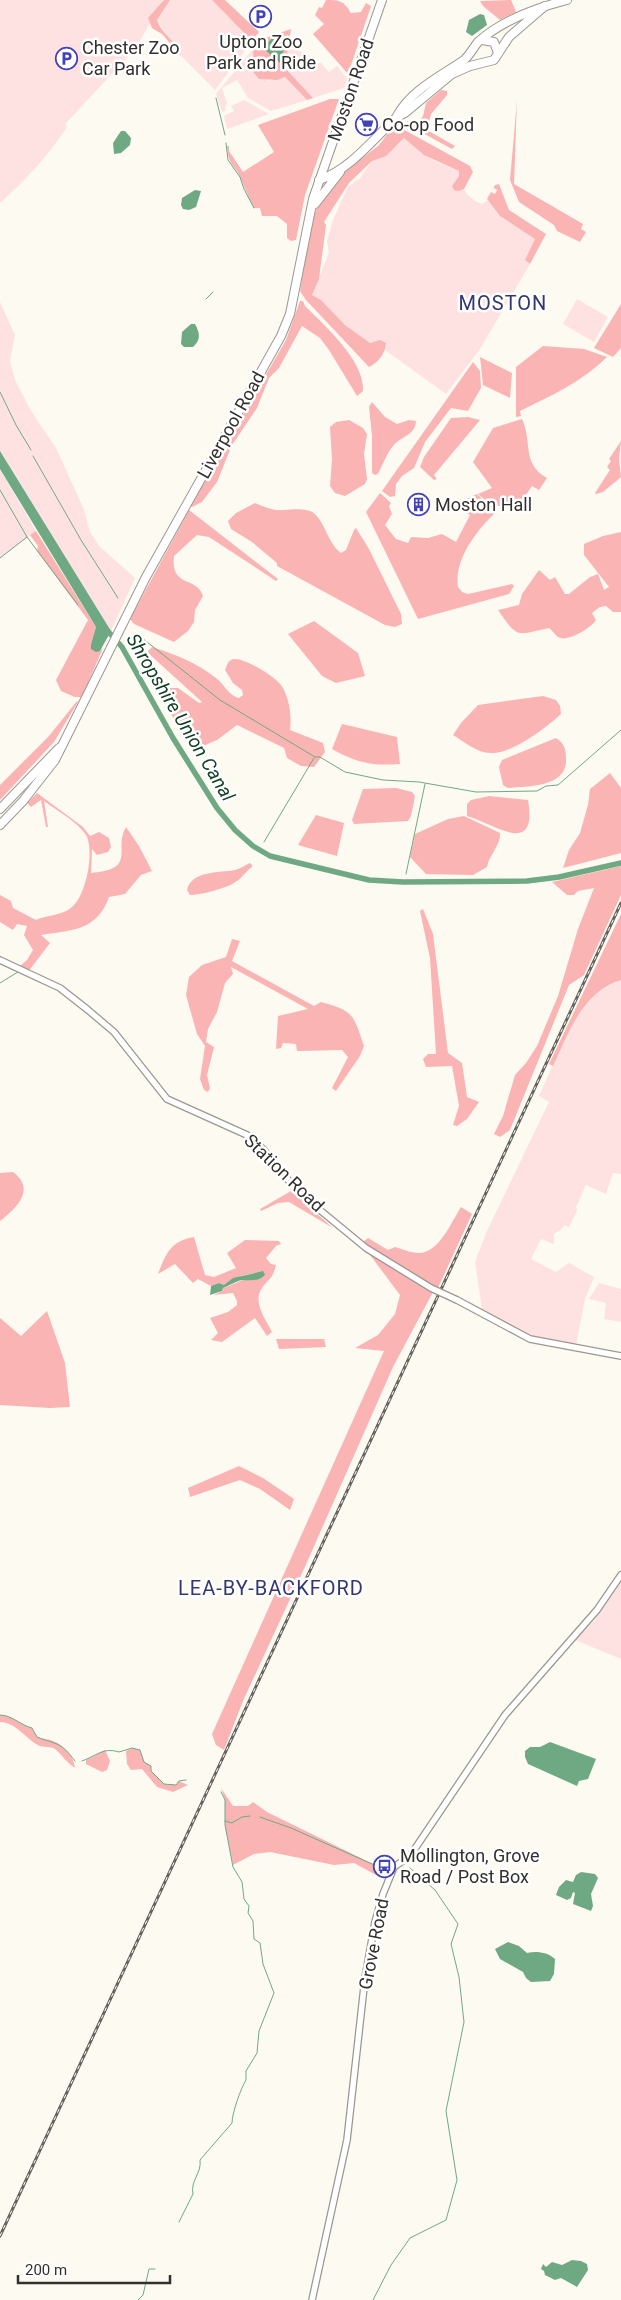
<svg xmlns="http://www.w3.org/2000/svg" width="621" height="2300" font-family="Roboto,sans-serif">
	<rect width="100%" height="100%" fill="#fdfaf1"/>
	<!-- green -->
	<g fill="#fee2e1">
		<path d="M0 0H163L136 48 67 122 65 125 67 127C47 157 27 179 0 203Z"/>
		<path d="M170 0H212L252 41 215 90 181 56 157 20Z"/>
		<path d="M289 48 300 51 317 65 320 62 329 72 337 66 347 79 344 88 313 98 285 70 283 66Z"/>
		<path d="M253 49V62L268 81 285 77 307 100 271 111 248 98 237 80 222 88 227 103 225 108 226 110 222 112 216 94Z"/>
		<path d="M244 100 269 114 227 129 224 116 234 111 231 106Z"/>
		<path d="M404 138 433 160 459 171V176L452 186 459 191 464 189C467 196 474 201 482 204L488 200 500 216 536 239 525 260 530 264 480 349 446 394 385 350 387 345 378 341 370 343 345 325 321 300 312 295 329 253 327 241 333 220 348 187 360 178 372 161 400 143Z"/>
		<path d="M577 299 608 317 594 342 563 324Z"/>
		<path d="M0 302 15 335 10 361 15 380 31 411 56 448 84 510 90 532 100 547 135 578 111 631 0 451Z"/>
		<path d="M0 469 36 531 0 558Z"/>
		<path d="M621 980V1174L613 1173 606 1194 586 1185 576 1207 577 1211 569 1227 564 1225 562 1229 554 1234V1244L541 1239 531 1259 556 1272 569 1263 594 1277 585 1299 576 1345 533 1337 482 1309 475 1262 486 1233 549 1102 539 1096C558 1056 575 994 621 980Z"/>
		<path d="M599 1283 621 1289V1322L604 1319 606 1303 589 1299Z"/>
		<path d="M621 1582V1659L575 1640 594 1621Z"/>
	</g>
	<!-- forest -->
	<g fill="#fab4b4">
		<path d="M164 0H170L157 20C161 33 177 42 181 56L162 34 152 28 148 18Z"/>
		<path d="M212 0H225L259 32 252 41Z"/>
		<path d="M326 0C340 0 344 1 351 13L361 12 366 3 371 6 348 74 313 34 324 24 315 15 319 7 322 8Z"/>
		<path d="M511 0 516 12 500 20 483 6 480 1Z"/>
		<path d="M291 29 286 60 283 66 313 98 307 100 285 77 277 80 259 79 254 73 253 49 262 39Z"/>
		<path d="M441 90 447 91V95L431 114 427 130 455 146 452 149 419 131 406 121 417 123 423 116 426 103Z"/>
		<path d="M330 99H339L305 195 296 240 291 241 287 238V224L277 216H262L260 208H254C249 198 245 189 241 179 235 164 228 166 227 146H229V151L243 172 274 152 258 125Z"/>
		<path d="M517 100 514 184 583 224 581 229 586 232 580 242 557 231 554 225 519 202 510 180Z"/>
		<path d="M399 127 470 166 473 172 464 189 459 191 454 190 452 186 459 176V171L424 155 404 138 386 156 372 161 349 183 324 222 326 225 319 279 312 295 321 300 345 325 370 343 380 340 386 343C386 352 378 363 369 367L306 300 300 291C305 264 307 233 317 208 328 182 357 162 378 146 384 141 388 128 399 127Z"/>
		<path d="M499 184 509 210 546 234 530 264 525 260 535 239 500 216 487 199 491 192 495 194 497 190 494 188 492 191 495 185Z"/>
		<path d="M300 301H303L305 306C325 326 365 361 363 391L357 396 329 350 320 338 302 326 279 368 269 378 257 408 232 445 217 482 202 502 192 507 190 506 286 340Z"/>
		<path d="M621 304V348L613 357 594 348Z"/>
		<path d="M543 346 584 349 607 357C583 381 551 396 520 411L521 416 516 417V367Z"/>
		<path d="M480 357 512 373 510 398 483 385Z"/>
		<path d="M473 362 480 371 481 388 469 409 468 411 451 408 425 442 414 468 402 476 396 484 395 496 390 497 382 491Z"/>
		<path d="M372 402 385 417 397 424 409 420 416 421C415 436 401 436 393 446 387 453 383 464 378 474L375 475 372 473V436L369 407Z"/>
		<path d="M468 417 480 420 434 475 437 479 434 480 420 467 424 457 451 418Z"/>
		<path d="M522 419C533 443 521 463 547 478L539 490 532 486 515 511 508 506H492L478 494 492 488 473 462 493 428Z"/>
		<path d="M349 420 363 428 367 434 364 454 367 479 365 484 345 496 335 493 330 486 332 459 330 427 336 422Z"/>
		<path d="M621 441 619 459 621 477 603 492 596 494 595 493 610 470 607 467 611 461 609 459Z"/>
		<path d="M380 493 391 503 389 506 392 514 385 525 396 539 408 543 411 537 428 538 442 534 456 542 470 515 463 511 454 509 452 506 477 494 496 512C477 530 454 559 458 587L462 592 468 594 512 584 514 586 509 594 418 619 366 512Z"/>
		<path d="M255 503C262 506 269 509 277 510 288 511 305 506 315 514 326 525 328 543 341 553L346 550 354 530 356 528 369 549 401 614 402 624 395 627 385 625 277 566V563L252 542 231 529 228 521 236 513Z"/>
		<path d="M189 510 278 579 276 581 209 537 197 535 174 556C170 588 197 576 203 596L195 610 194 622 188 631 174 642 134 624 130 619Z"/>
		<path d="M36 531 96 627 91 644 100 651 103 648 82 697H75L61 691 56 680 88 620 37 551 38 546 30 535Z"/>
		<path d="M621 532V612H613L606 606 600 607 592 613 596 620C591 628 567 643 558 637 555 635 552 630 549 628 516 635 518 639 498 610L519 605 522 594 539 570 550 580 555 577 565 594H569L590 577 598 574 604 590 609 587 584 555V544L603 536Z"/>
		<path d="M314 621 358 653 365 676 336 683 322 676 288 634Z"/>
		<path d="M152 647C175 654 197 663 216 678 224 684 230 697 239 698L243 695 242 690 233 683 225 670C227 665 228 660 234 659 245 658 274 676 281 685 289 696 292 716 290 730L323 743 325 752 314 767 301 766 287 758 284 748 237 725 217 740 194 750 190 747 168 709 166 696 170 688H178L199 703 202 702 147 652Z"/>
		<path d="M543 696 556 700 560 706 561 714C546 728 513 753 492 753 478 754 465 742 453 735L461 723 478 705Z"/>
		<path d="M77 701 78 702 54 742 0 800V785L49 736Z"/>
		<path d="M342 724 397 737 400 764C371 766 357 763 332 749Z"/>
		<path d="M556 738C564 743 566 749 566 758 568 787 530 786 508 788L503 785 499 767 502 760Z"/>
		<path d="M610 773 621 788V853L563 868 569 850 580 833 588 805 590 789Z"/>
		<path d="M396 788 412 792 415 796 411 816 408 821 354 824 352 820 363 789Z"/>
		<path d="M37 793 83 827 90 836 99 832 109 838 111 847 108 852 97 855 92 849 91 873C138 869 113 850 126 827L139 846 152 871 141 875 125 894 109 897C97 931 72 930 41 935L50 943 28 972 19 967 27 960 33 950 24 935 27 926 17 924 13 930 0 922V895L11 901 13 908 36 920C47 915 64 915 72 907 86 896 95 851 86 835 77 821 57 811 44 801L48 827H46L41 800 31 807 27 803Z"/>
		<path d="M489 796 528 800C538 858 495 824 467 816V804L471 800Z"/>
		<path d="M316 815 344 823 337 856 298 845Z"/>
		<path d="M464 816 500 833C501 845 489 855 487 867L473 875 426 874 410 857 415 834 448 819Z"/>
		<path d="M250 863 252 865V867C246 871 243 877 237 881 228 888 201 895 190 895L187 890C192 870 220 873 235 870 240 869 245 865 250 863Z"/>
		<path d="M621 866V895L584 975 569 985 510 1130 500 1137 494 1134 503 1116 515 1075 526 1063 537 1046 558 996 578 929 594 888 578 891 574 895H567L552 882Z"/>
		<path d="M423 909 433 934 448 1053 462 1063 467 1097 479 1102 467 1119 457 1126 453 1125 459 1106 452 1066 426 1067 423 1059 428 1054H436L430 958 420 911Z"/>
		<path d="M621 914V980C583 991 568 1034 553 1066L549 1064Z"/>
		<path d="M232 939 240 941 232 961 314 1006 321 1002C354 1011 353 1014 364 1046L360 1056 336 1091 332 1088 348 1057 342 1050 299 1051H297L296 1044 283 1043 281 1048 276 1049 278 1016 308 1009 231 967 233 974 225 983 217 1012 208 1029 206 1042 214 1047 207 1075 210 1088 208 1092 204 1090 200 1079 205 1046 197 1034 186 995 189 977 202 965 226 957Z"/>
		<path d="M13 1172C36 1189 17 1208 0 1221V1173Z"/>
		<path d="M291 1191 333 1228 289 1202 278 1203 261 1211 260 1209Z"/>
		<path d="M461 1207 472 1214 438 1288 379 1254 363 1242 368 1238 388 1250 395 1247C402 1249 411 1253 419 1253 439 1253 452 1221 461 1207Z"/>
		<path d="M194 1237 205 1275 214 1277 236 1268 227 1253 245 1240 279 1241 281 1244 276 1246 266 1258 271 1264 276 1265C272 1280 270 1277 262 1288 252 1302 266 1320 272 1332L267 1336 255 1318 222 1342 211 1340 218 1333 210 1318 228 1312 237 1305V1301L233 1293 214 1295 222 1291 223 1288 229 1286 263 1271 241 1276 224 1285 219 1283 211 1286 198 1279 193 1283 175 1264 158 1274C166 1253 171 1241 194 1237Z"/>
		<path d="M367 1251 433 1292 393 1367 308 1560 243 1701 224 1750 216 1745 212 1734 384 1351 355 1348 378 1335 395 1314 400 1295Z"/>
		<path d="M47 1311 65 1363 70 1407 50 1408 0 1405V1318L21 1336Z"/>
		<path d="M276 1339H324L326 1347 279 1349Z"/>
		<path d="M239 1466 263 1478 294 1499 290 1510 260 1489 240 1480 190 1497 188 1488Z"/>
		<path d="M0 1715C12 1715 20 1725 32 1728L37 1737C42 1739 48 1739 53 1741 64 1745 74 1757 75 1768 67 1763 62 1755 55 1749 50 1746 45 1748 40 1746 26 1740 18 1723 0 1722Z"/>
		<path d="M132 1748 140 1750 144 1762 151 1766V1771L164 1784 176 1785 179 1781 188 1785 173 1792 157 1787 142 1769 131 1770 127 1764 126 1751Z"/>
		<path d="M105 1750 110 1761 107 1770 102 1772 86 1764V1760Z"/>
		<path d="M221 1788 233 1806H248L253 1802 267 1812 379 1867 376 1875 354 1863 334 1865 270 1852 254 1854 233 1865 225 1825V1800Z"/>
	</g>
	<!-- water -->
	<g fill="#6fa984">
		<path d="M480 14 484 15 487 25 472 36 466 32 469 20Z"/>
		<path d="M272 38 280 44 286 43 280 63 263 48Z"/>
		<path d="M121 131H125L131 138 130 145 121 153 114 154 113 143Z"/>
		<path d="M195 190 201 191 196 207 189 210 183 209 181 205 182 198Z"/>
		<path d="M191 324H195C200 333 201 340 193 347H184L181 344 182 332Z"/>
		<path d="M0 451 111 631 100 651 96 652 91 649V644L96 627 0 469Z"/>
		<path d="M263 1271 265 1275C258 1282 250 1280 242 1280 236 1281 229 1286 223 1288L222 1291 210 1295 211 1286 219 1283 224 1285 233 1278Z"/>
		<path d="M550 1742 596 1759 588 1779 579 1781 577 1786 528 1764 525 1757V1751L530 1747H540Z"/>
		<path d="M581 1872 595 1874 598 1878 591 1894 593 1906 591 1911 573 1904 575 1893 573 1892 571 1898 567 1900 556 1895 559 1887 566 1880 573 1882 576 1875Z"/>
		<path d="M508 1942 519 1946 527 1953C537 1951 547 1952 555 1959L554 1974 550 1981 531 1982 526 1978 523 1972 500 1959 495 1949Z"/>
		<path d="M572 2260 581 2261 587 2264 588 2270 577 2287 561 2278 555 2280 545 2275 544 2271 541 2269 543 2264 546 2267 552 2262 562 2265Z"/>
	</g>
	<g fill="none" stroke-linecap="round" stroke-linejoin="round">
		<!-- stream -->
		<g stroke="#6fa984" stroke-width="1">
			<path d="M216 98 225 135"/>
			<path d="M226 143 228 160 240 177 244 189 254 208"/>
			<path d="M206 299 213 292"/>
			<path d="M0 392 16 425 31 450"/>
			<path d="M33 456 81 540 118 598"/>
			<path d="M0 490 27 537 78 605"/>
			<path d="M0 558 27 537"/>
			<path d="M137 634 220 700 315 757H320L345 772 383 780 419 782 476 792 537 791 546 786 558 785 621 730"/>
			<path d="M264 842 314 758"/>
			<path d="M406 874 425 784"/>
			<path d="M0 983 18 972"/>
			<path d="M0 1715C12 1715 20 1725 32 1728L37 1737C57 1745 60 1741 75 1761"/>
			<path d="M82 1761C96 1756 103 1747 119 1752L132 1748 140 1750 144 1762 151 1766V1771L164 1784 176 1785 179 1781 186 1780"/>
			<path d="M260 1817 291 1828 379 1867 382 1875"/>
			<path d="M225 1821 232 1823 242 1817 250 1816"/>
			<path d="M179 2222 193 2194C190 2181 202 2173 200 2160L232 2123C232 2113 241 2088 246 2080V2071L257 2053 259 2031 274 1993 263 1964 260 1943 254 1939 253 1921 248 1913 249 1906 244 1899 242 1882 233 1867 225 1825V1800L221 1792"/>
			<path d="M138 2300 143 2295 149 2269H155"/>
			<path d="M373 2300 391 2265 410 2238 446 2220 457 2180 446 2111 464 2022 459 1977 451 1944 458 1924 435 1890 410 1868"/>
		</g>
		<!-- canal -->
		<path stroke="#6fa984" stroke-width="5.5" d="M105 628 122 647 173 738 217 808 235 830 253 846 270 856 369 880 403 882 527 881 559 877 621 863"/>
		<defs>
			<g id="minor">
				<path d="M0 960 60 988 88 1010 114 1032 167 1099 247 1135 264 1150 298 1192 366 1248 431 1288"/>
				<path d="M457 1300 530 1339 621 1356"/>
				<path d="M312 2300 347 2140 365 1978 375 1922 383 1894 394 1867 410 1856 505 1715 597 1610 621 1575"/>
			</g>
			<g id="highway">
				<path d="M482 40 494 42 498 53"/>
				<path d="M397 116C411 90 441 76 464 60 470 55 473 48 478 42 502 20 536 8 567 0"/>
				<path d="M319 180C350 170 374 138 397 117L405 113 452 74 470 66 494 60 509 37 545 6"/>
				<path d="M315 204 340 172"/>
				<path d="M0 809 59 748"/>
				<path d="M0 825 23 801 55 760 146 577 281 336 290 314 313 199 382 0"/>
			</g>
		</defs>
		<!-- minor casing -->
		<use href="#minor" stroke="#9b9890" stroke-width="8"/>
		<!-- highway casing -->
		<use href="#highway" stroke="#9b9890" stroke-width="10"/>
		<!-- minor -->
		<use href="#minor" stroke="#fff" stroke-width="5.5"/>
		<!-- highway -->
		<use href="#highway" stroke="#fff" stroke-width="8"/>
		<defs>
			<path id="rail" d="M0 2236 621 903"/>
		</defs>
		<!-- rail casing -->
		<use href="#rail" stroke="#65635e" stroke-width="3"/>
		<!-- rail -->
		<use href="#rail" stroke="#fff" stroke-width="1" stroke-dasharray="4" stroke-linecap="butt"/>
		<defs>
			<path id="minor-bridge" d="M431 1288 457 1300"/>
		</defs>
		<!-- minor-bridge casing -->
		<use href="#minor-bridge" stroke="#9b9890" stroke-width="8" stroke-linecap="butt"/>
		<!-- minor-bridge -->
		<use href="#minor-bridge" stroke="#fff" stroke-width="5.5"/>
	</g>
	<!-- icons -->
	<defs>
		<symbol id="parking-ring" viewBox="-11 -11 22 22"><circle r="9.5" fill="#fff" stroke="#4343b9" stroke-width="1.5"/><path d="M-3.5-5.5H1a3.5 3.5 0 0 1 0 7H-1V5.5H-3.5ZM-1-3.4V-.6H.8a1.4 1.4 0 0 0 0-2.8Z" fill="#4343b9"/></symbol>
		<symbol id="supermarket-ring" viewBox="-11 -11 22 22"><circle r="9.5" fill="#fff" stroke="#4343b9" stroke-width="1.5"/><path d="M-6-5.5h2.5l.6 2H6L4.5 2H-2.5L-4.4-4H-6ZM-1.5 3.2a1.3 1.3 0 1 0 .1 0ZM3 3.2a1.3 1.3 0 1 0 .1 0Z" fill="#4343b9"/></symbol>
		<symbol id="building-ring" viewBox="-11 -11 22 22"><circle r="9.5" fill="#fff" stroke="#4343b9" stroke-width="1.5"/><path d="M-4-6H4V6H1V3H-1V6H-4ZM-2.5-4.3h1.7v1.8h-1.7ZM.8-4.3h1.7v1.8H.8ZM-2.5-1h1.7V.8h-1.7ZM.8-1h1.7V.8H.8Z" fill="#4343b9"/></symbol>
		<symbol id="bus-ring" viewBox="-11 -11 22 22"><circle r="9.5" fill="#fff" stroke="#4343b9" stroke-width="1.5"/><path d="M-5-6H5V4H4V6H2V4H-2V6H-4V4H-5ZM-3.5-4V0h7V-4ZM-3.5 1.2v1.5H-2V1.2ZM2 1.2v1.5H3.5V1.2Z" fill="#4343b9"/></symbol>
	</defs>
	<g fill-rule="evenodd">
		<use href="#parking-ring" x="248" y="4" width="25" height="25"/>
		<use href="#parking-ring" x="54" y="46" width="25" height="25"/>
		<use href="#supermarket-ring" x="354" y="112" width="25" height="25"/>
		<use href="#building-ring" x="406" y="492" width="25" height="25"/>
		<use href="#bus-ring" x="372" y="1854" width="25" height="25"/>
	</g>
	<g text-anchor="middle" stroke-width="5" stroke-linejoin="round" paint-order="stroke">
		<!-- poi labels -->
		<g font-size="18" fill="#32302d" stroke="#fff" text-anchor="start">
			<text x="261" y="48" text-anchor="middle">Upton Zoo<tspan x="261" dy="21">Park and Ride</tspan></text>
			<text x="82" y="54">Chester Zoo<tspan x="82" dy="21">Car Park</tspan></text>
			<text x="382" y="131">Co-op Food</text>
			<text x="435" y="511">Moston Hall</text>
			<text x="400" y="1862">Mollington, Grove<tspan x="400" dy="21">Road / Post Box</tspan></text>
		</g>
		<!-- street labels -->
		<g font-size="18" fill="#32302d" stroke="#fff">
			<text transform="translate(351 90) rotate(-71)" y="6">Moston Road</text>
			<text transform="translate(231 425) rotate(-61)" y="6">Liverpool Road</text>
			<text transform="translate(284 1173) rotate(44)" y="6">Station Road</text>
			<text transform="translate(374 1944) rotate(-79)" y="6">Grove Road</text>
		</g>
		<!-- water labels -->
		<g font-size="19" font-style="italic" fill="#124027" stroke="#fff">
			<text transform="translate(181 717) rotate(59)" y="7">Shropshire Union Canal</text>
		</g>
		<!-- quarter labels -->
		<g font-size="20" letter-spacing="1" fill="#323772" stroke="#fff">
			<text x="503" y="310">MOSTON</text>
			<text x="271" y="1595">LEA-BY-BACKFORD</text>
		</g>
	</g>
	<!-- scale -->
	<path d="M18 2275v8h152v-8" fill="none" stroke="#32302d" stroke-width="2.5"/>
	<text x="25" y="2275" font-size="15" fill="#32302d" stroke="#ffffff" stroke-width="4" paint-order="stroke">200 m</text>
</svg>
